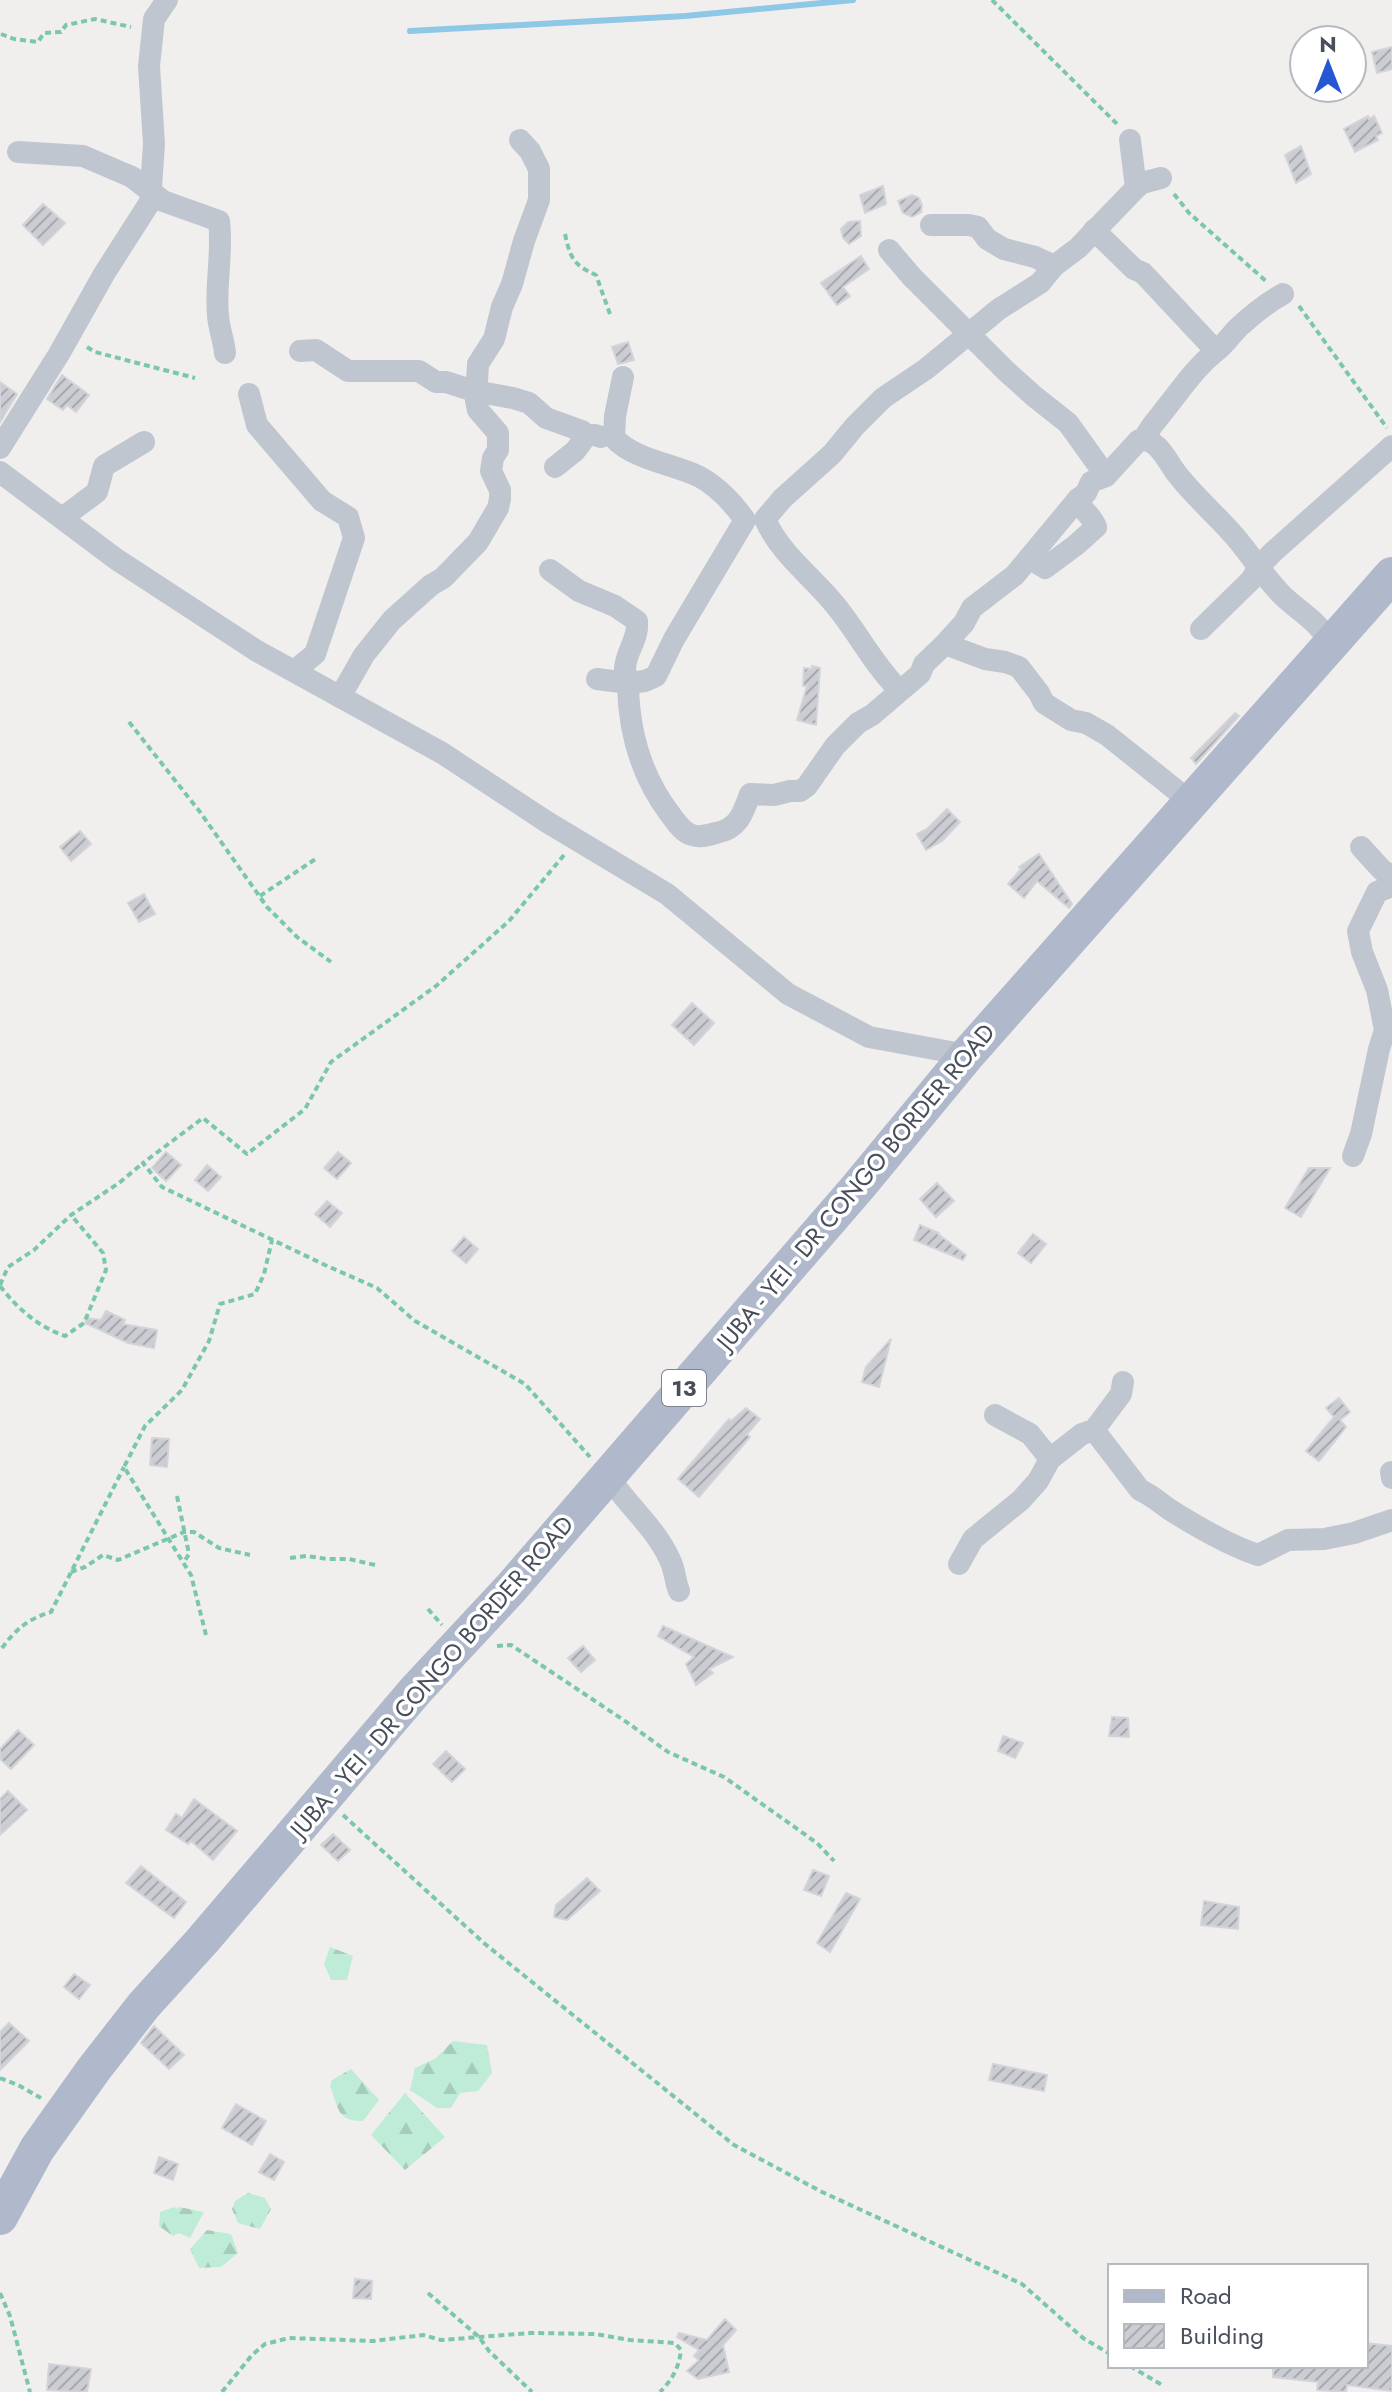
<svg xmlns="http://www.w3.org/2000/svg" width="1392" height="2392" font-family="Jost,sans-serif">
	<defs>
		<pattern id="forest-firs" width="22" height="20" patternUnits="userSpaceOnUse" patternTransform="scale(2)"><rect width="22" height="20" fill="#bfecd7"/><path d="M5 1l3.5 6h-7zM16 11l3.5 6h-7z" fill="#a6ccbb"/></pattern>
		<pattern id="building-hatch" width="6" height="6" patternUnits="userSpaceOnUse" patternTransform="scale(2)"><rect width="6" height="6" fill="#cccdd3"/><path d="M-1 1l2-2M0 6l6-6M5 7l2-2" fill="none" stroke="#a8a9ae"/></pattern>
	</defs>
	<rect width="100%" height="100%" fill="#f1efee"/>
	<!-- forest -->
	<g fill="url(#forest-firs)">
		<path d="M330 1947 353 1956 347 1980H331L324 1964Z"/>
		<path d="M453 2041 487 2045 492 2073 478 2091 460 2093 451 2108H437L410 2090 415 2068 436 2058Z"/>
		<path d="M351 2069 379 2100 363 2121C336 2121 339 2108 330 2086L332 2080Z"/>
		<path d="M405 2093 445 2137 405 2170 371 2135Z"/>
		<path d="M248 2193 265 2198 271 2209 260 2229 238 2223 232 2209 235 2201Z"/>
		<path d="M174 2207 177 2209 179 2207 204 2212 190 2238 179 2233 173 2236 159 2226 160 2212Z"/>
		<path d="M207 2230 231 2234 238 2253 221 2267 199 2268 190 2249Z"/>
	</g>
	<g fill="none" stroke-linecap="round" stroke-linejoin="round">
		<!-- stream -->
		<path stroke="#8fc7e6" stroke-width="6" d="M410 31 685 16 853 0"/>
	</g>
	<!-- building -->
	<g fill="url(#building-hatch)" stroke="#d3d4d9" stroke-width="2">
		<path d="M1392 47V69L1377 73 1372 52Z"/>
		<path d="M1368 116 1369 119 1374 116 1382 133 1376 136 1378 140 1355 152 1344 129Z"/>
		<path d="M1301 146 1311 174 1296 183 1285 155Z"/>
		<path d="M883 186 886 204 865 213 860 195Z"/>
		<path d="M912 195 919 198 922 205 921 212 912 217 903 213 898 201Z"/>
		<path d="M43 204 65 223 43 245 23 225Z"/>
		<path d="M860 221 861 236 849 244 843 238 841 229 848 222Z"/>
		<path d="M861 256 869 269 843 287 850 296 837 305 821 283Z"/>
		<path d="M628 342 634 360 618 364 612 347Z"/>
		<path d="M62 375 89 395 76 412 67 405 63 410 47 399Z"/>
		<path d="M0 382 17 394 0 422Z"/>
		<path d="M812 666 820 668 816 725 797 720 807 686H803L804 668 812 669Z"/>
		<path d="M1235 713 1239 716 1196 764 1191 758Z"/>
		<path d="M947 809 960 822 942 841 926 850 917 834 927 829Z"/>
		<path d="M80 831 91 844 71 861 60 847Z"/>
		<path d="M1039 854 1072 904 1069 908 1037 881 1024 898 1008 884 1021 869 1019 867Z"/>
		<path d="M144 894 155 914 139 922 128 903Z"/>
		<path d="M692 1003 714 1023 694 1045 672 1025Z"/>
		<path d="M166 1152 181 1165 166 1181 152 1168Z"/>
		<path d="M338 1152 351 1163 337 1179 324 1168Z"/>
		<path d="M207 1165 221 1177 208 1191 195 1180Z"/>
		<path d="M1309 1168H1330L1301 1217 1285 1208Z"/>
		<path d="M937 1183 954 1201 936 1217 920 1199Z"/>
		<path d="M327 1201 342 1213 330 1227 315 1214Z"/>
		<path d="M920 1225 939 1233 938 1234 966 1255 963 1260 914 1240Z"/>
		<path d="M1033 1234 1046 1244 1031 1263 1018 1253Z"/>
		<path d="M464 1237 478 1249 466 1263 452 1251Z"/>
		<path d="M106 1311 125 1320 123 1324 157 1330 154 1348 128 1343 85 1323 87 1318 101 1320Z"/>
		<path d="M891 1339 879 1387 862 1382 866 1367Z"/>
		<path d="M1339 1398 1350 1412 1340 1420 1346 1427 1319 1461 1306 1451 1334 1417 1326 1408Z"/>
		<path d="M746 1408 760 1419 747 1434 750 1437 699 1497 678 1479 729 1419 731 1421Z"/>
		<path d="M152 1438 169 1439 167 1467 150 1465Z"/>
		<path d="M663 1626 733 1657 709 1669 713 1673 696 1685 686 1664 694 1657 658 1636Z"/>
		<path d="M583 1646 595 1660 581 1672 568 1658Z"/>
		<path d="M1112 1717 1128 1718 1129 1737 1109 1736Z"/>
		<path d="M18 1730 34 1745 11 1769 0 1759V1749Z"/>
		<path d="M1003 1736 1023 1743 1015 1758 998 1751Z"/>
		<path d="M446 1751 465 1769 452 1782 433 1764Z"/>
		<path d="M8 1791 27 1810 0 1835V1799Z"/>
		<path d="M194 1799 237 1831 213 1860 191 1841 188 1844 166 1830 176 1814 182 1818Z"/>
		<path d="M333 1834 350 1850 338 1861 321 1845Z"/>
		<path d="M141 1866 186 1902 174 1918 126 1883Z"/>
		<path d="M813 1870 829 1876 821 1896 804 1890Z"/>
		<path d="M587 1878 600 1891 567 1920 554 1917 556 1905Z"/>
		<path d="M846 1893 860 1899 830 1952 817 1943Z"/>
		<path d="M1204 1901 1239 1907 1238 1929 1201 1925Z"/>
		<path d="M74 1974 90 1985 79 1999 64 1987Z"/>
		<path d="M9 2023 29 2041 0 2070V2032Z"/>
		<path d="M154 2026 184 2055 169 2069 141 2043Z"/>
		<path d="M993 2064 1047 2075 1044 2091 989 2080Z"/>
		<path d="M236 2104 266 2121 252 2145 222 2128Z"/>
		<path d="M270 2154 284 2162 274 2180 259 2172Z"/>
		<path d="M159 2157 178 2164 173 2180 154 2173Z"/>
		<path d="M355 2279 372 2281 371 2299 353 2298Z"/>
		<path d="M725 2319 736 2330 723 2345 729 2372 698 2379 687 2371 699 2360 694 2356 699 2350 677 2337 679 2333 707 2340Z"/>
		<path d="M1366 2343 1392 2346V2391L1347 2385 1346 2392 1317 2390 1318 2382 1273 2377V2366H1366Z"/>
		<path d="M49 2364 91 2369 87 2392 47 2390Z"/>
	</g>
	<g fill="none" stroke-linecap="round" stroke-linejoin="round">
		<!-- path -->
		<g stroke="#7ac7ad" stroke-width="4" stroke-dasharray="6 4" stroke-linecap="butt">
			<path d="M992 0 1118 125"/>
			<path d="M1 34 14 39 38 42 44 33 61 32 66 25 95 19 131 27"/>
			<path d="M1174 194 1189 213 1266 281"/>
			<path d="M565 234C570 257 573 265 596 275L610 314"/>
			<path d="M1299 306 1387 428"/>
			<path d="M87 347 95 352 195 378"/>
			<path d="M129 722 200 812 267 907 297 937 331 962"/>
			<path d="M564 855 509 921 436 986 331 1062 305 1109 247 1154 203 1118 143 1163 162 1187 325 1265 377 1288 415 1321 525 1384 590 1457"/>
			<path d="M260 896 317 858"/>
			<path d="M0 1285 8 1267 34 1250 71 1215 119 1183 143 1163"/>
			<path d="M0 1286C18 1309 37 1326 65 1336L84 1323 106 1270 103 1253 71 1215"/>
			<path d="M177 1496 189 1554 184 1562"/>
			<path d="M290 1558 306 1556 328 1559H349L375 1565"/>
			<path d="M71 1572 85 1567 103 1555 118 1560 184 1532H194L219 1548 250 1555"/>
			<path d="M428 1609 442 1625"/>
			<path d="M206 1635 191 1575 124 1467 145 1426 182 1390 209 1341 220 1304 255 1294 264 1274 272 1240"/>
			<path d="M497 1646 511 1645 625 1721 668 1752 724 1777 817 1843 834 1861"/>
			<path d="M2 1648C16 1629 28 1619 51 1612L124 1467"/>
			<path d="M343 1815 485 1944 734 2145 822 2192 1022 2284 1083 2338 1110 2354"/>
			<path d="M0 2078 18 2085 41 2098"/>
			<path d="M0 2293 10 2316 30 2392"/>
			<path d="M428 2293 479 2337 489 2351 532 2392"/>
			<path d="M1130 2366 1162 2385"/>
			<path d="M222 2392 252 2355 265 2344 289 2338 373 2341 423 2335 441 2340 531 2333 595 2334 630 2340 675 2343 681 2350C679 2367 673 2379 660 2392"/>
		</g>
		<!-- street -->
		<g stroke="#c0c6cf" stroke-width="22">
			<path d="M1130 140 1136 188"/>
			<path d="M18 152 83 156 132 177 163 201 219 221C223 253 215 284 218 316 219 329 224 341 225 353"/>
			<path d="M931 225H969L978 227 987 239 1004 249 1035 257 1054 266"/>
			<path d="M1094 230 1134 269 1143 273 1216 351C1226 344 1231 334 1240 326 1253 314 1267 303 1283 294"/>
			<path d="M889 250 912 277 1006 371 1035 397 1068 423 1106 476 1139 440C1156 437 1166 458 1174 470 1192 495 1217 515 1237 539 1252 557 1266 579 1283 596 1301 613 1318 621 1331 644"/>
			<path d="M300 351 316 350 348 371H419L436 382H446L474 391 513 398 529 403 546 418 582 431 587 435"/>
			<path d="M249 394 257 425 322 501 348 517 354 538 315 654 294 671"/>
			<path d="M1144 439C1150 426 1158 419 1166 408 1183 387 1195 368 1216 351"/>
			<path d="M0 448 59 354 104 274 150 202 154 144 149 66 154 19 167 0"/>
			<path d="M555 467 575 451 587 435H595L601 437"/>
			<path d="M0 472 116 559 257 651 442 753 547 822 667 894 788 994 869 1037 967 1055"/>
			<path d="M62 518 97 492 104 466 144 442"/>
			<path d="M1029 558 1078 499"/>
			<path d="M550 570 579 591 615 606 637 621C639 639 626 651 625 668 625 674 628 680 628 686 629 732 642 777 670 814 676 822 682 832 692 835 699 838 708 835 716 833 738 829 743 814 750 794L774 795 790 791H800L807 786 835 746 858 723 872 715 920 674 924 664 945 644 985 659 1005 662 1019 667 1039 693 1044 703 1071 720 1086 723 1107 735 1191 802"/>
			<path d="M1201 629 1251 580 1259 567 1273 552 1392 446"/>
			<path d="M945 644 964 623 972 608 1015 575 1029 558 1045 568 1076 545 1096 527C1092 515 1081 511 1078 499L1086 493 1091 482 1106 476"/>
			<path d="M597 679 628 683 645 681 656 676 674 639 745 520C733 503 718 487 700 477 674 464 634 460 614 438L615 416 623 377"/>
			<path d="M899 690C874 665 858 633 836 606 812 576 780 554 765 519L783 498 832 454 855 426 883 398 926 369 999 309 1040 283 1054 266 1078 248 1136 188 1142 183 1161 178"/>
			<path d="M340 697 364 655 392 620 431 585 443 578 478 542 498 508 500 499V490L491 471 493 458 498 450V433L478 410 476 401 478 364 494 339 502 307 512 284 524 241 539 200V169L530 151 520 140"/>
			<path d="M1361 847 1382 870 1392 876"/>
			<path d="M1353 1156 1361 1134 1379 1049 1385 1030 1377 990 1362 952 1358 931 1377 892 1392 886"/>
			<path d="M995 1415 1030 1434 1050 1459"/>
			<path d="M1094 1430 1140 1490C1152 1495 1161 1504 1172 1511 1199 1528 1228 1545 1258 1555L1288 1540 1324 1539 1354 1533 1392 1520"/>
			<path d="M1391 1472 1392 1478"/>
			<path d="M608 1476C627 1505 656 1528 670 1560 675 1570 675 1581 679 1591"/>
			<path d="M959 1564 973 1539 1021 1500 1038 1481 1050 1459 1082 1434 1094 1430 1121 1394 1123 1382"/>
		</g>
		<!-- primary -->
		<path stroke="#b0b9cb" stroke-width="36" d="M0 2217 37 2149 94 2069 144 2005 203 1940 416 1690 511 1588 858 1187 967 1055 1392 575"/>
	</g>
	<g text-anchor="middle" stroke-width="7" stroke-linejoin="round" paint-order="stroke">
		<!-- shield labels -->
		<rect fill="#fff" stroke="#7f848c" stroke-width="2" x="662" y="1370" width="44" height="36" rx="6"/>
		<g font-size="22" font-weight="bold" fill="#484f5a">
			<text x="684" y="1396">13</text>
		</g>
		<!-- street labels -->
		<g font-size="24" fill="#484f5a" stroke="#fff">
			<text transform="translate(856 1187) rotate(-50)" y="8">JUBA - YEI - DR CONGO BORDER ROAD</text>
			<text transform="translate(432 1677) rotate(-49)" y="8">JUBA - YEI - DR CONGO BORDER ROAD</text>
		</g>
	</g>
	<!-- legend -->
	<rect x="1108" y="2264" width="260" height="104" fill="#ffffff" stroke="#b6b9bd" stroke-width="2"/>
	<rect x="1124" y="2290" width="40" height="12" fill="#b0b9cb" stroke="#b6b9bd" stroke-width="2"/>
	<text x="1180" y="2304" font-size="24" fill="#484f5a">Road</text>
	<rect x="1124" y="2324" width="40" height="24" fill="url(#building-hatch)" stroke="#b6b9bd" stroke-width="2"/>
	<text x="1180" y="2344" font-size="24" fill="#484f5a">Building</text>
	<!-- north arrow -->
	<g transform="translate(1328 64)"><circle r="38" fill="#ffffff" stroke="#b6b9bd" stroke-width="2"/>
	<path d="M0-6L14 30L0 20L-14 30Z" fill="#2557d4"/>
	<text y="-12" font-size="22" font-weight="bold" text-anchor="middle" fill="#484f5a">N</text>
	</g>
</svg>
